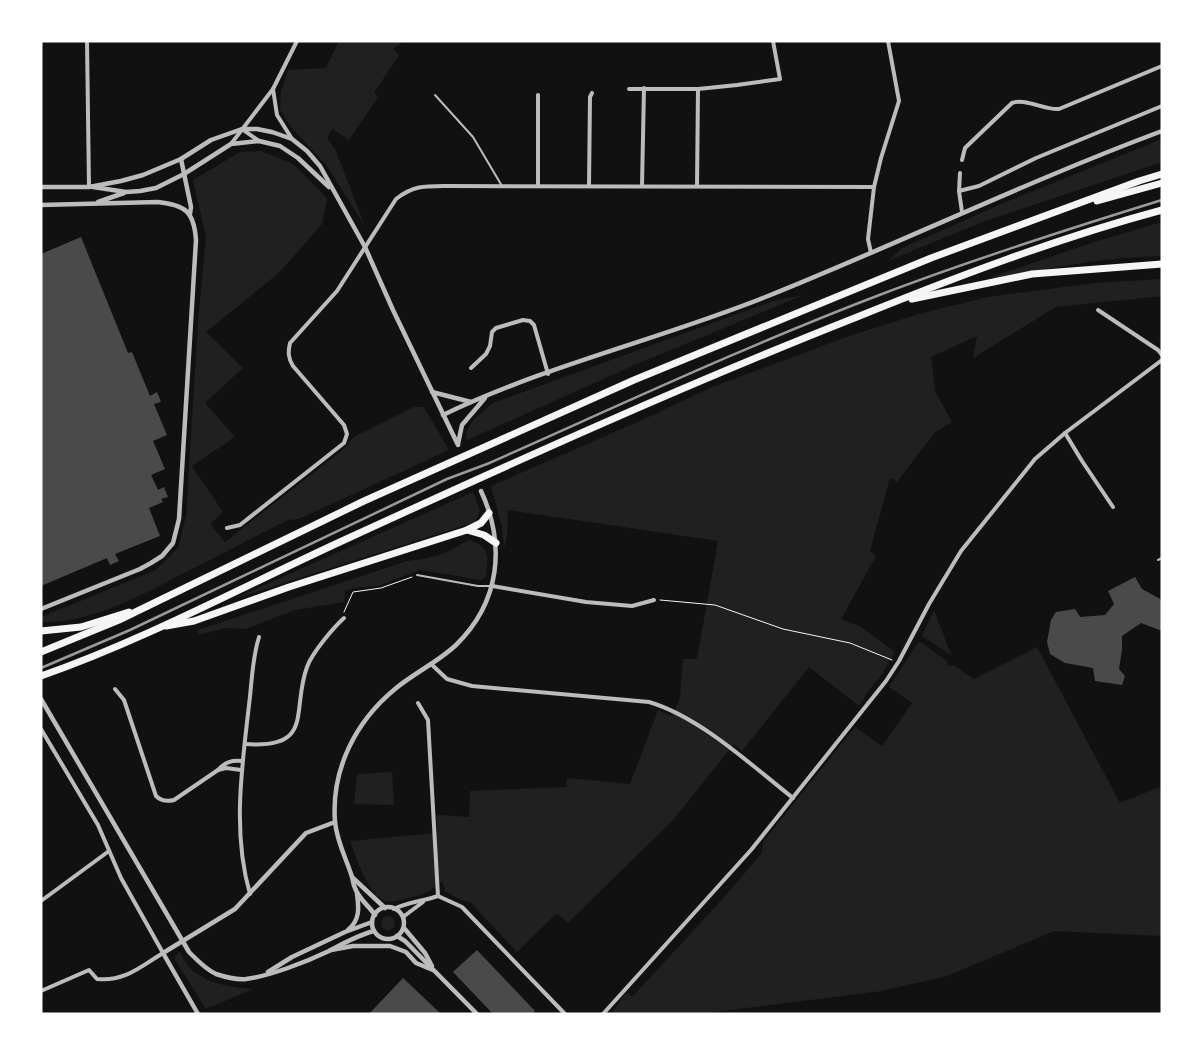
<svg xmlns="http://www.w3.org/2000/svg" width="1203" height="1055" font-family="Figtree,sans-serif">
	<rect width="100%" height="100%" fill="#111"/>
	<!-- green -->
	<g fill="#202020">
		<path d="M339 41H404L393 49 399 55 374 93 378 97 349 140 332 129 327 138 335 149 365 226 326 165 290 126 280 110 281 91 288 70 326 68Z"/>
		<path d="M1162 139V162L985 221 888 261 902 248 1001 204Z"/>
		<path d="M261 151 293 164 327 198 322 224 280 272 206 332 243 368 205 403 235 437 192 466 223 512 210 524 225 542 340 452 354 437 414 407H424L449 450 299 519 288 520C256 536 224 553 192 569 149 591 91 625 41 622V617L156 570 178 548 186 516 198 321 206 237 193 180 240 152Z"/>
		<path d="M1162 222V256C1106 257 1050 268 995 278L992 277 1094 242Z"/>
		<path d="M1162 279V296L1056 307 973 358 977 336 931 357 935 391 952 422 935 432 897 482 890 478 870 551 876 556 841 619 861 627 895 652 879 679 872 686 859 706 809 667 742 751 734 744 673 820 568 923 557 913 517 952 470 902 461 900 445 891 442 881C428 893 426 894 408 898 400 900 393 903 385 901 368 894 356 858 350 841L437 833V815L469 817 470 791 566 787 567 778 630 784 658 710 672 716 680 698 683 659H697L718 541 508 510 507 537 504 548 502 527 491 486 642 420 712 387 849 336 919 314 988 297 1095 283Z"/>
		<path d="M804 295 637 364 467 440C462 426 483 412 493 403L776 300Z"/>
		<path d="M473 492 480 510 475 522 231 600Z"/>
		<path d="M469 540C491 546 488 557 486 577L481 580 420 570 378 586 354 588 345 591 344 602 295 610 246 629 225 628 198 635V630L407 561C436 558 444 554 469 540Z"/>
		<path d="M934 610 951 655 922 636Z"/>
		<path d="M919 641 947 661 948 666 953 665 974 679 1037 647 1120 803 1162 786V936L1054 931 947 976 882 991 699 1014H611L627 992 632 997 718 904 762 853 763 842 855 727 882 746 912 703 889 687Z"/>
		<path d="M392 772 394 805 354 804 357 774Z"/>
		<circle cx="388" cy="923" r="7"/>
		<path d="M180 952C183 958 187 965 191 969 208 984 231 987 253 989L206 1009 175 960V956Z"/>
	</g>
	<!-- building -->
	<g fill="#4a4a4a">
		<path d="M81 237 128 353 132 352 150 396 157 392 161 402 154 404 167 435 153 441 165 469 151 475 158 490 164 487 168 497 161 499 163 502 149 508 160 536 115 554 119 561 110 565 107 558 41 586V254Z"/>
		<path d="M1135 577 1142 589 1162 600V631L1141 623 1122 636V650L1119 669 1125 676 1122 685 1095 681 1093 668 1065 663 1050 654 1047 642 1051 620 1056 612 1075 609 1080 617 1105 615 1114 604 1108 591Z"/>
		<path d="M477 950 535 1011 532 1014H493L453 972Z"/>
		<path d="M403 978 441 1014H369Z"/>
	</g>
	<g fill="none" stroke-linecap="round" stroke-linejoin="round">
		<!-- path -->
		<g stroke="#f5f5f5" stroke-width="1">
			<path d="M660 600 715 605 783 629 850 643 892 660"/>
			<path d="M344 612 353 592 381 588 412 577"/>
		</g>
		<!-- service -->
		<g stroke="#bcbcbc" stroke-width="2">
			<path d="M435 95 473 137 502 186"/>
			<path d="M1158 560 1162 558"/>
			<path d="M417 575 478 586H490"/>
		</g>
		<!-- minor -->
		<g stroke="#bcbcbc" stroke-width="4">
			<path d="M87 41 89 187"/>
			<path d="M273 89 277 115 292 139"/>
			<path d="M629 89H698L737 85 780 79 773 41"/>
			<path d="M538 95V186"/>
			<path d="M242 129 259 141"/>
			<path d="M231 144 273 89 297 41"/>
			<path d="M962 160 965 148 1012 103C1027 98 1043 110 1059 109L1162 66"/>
			<path d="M960 173 959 191 979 186 1036 158 1162 106"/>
			<path d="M589 186 590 97 592 93"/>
			<path d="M642 186 644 88"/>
			<path d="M697 186 698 89"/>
			<path d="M959 191 962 212"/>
			<path d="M871 253 868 239 874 187 881 158 899 101 888 41"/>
			<path d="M1098 310 1158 350 1162 355"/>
			<path d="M471 368 486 354 490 346 492 332 496 328 523 320 530 321 534 325 548 374"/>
			<path d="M1065 433 1082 461 1113 507"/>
			<path d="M227 528 240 525 344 443 347 434 344 425 293 366C288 358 288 352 290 343L337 291 396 199C414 185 426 186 448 186L874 187"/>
			<path d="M492 586 586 602 632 606 654 600"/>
			<path d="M431 664 447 679 472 686 649 702C700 717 751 765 793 798"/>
			<path d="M115 689 124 700 156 796C161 801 166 802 174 800L218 770"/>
			<path d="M418 703 428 720 438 896"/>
			<path d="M41 729 98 825 121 878 163 953C140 967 124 982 97 979L89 970 41 991"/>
			<path d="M245 744C315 749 291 711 307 667 312 653 333 628 344 618"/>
			<path d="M241 770 226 768 218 770C225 762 232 760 242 761"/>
			<path d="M250 894C232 832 242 767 249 705 252 682 252 659 259 637"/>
			<path d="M41 901 109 851"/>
			<path d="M394 909C408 902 424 901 438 896L462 907 565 1014"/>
			<path d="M403 917 423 902"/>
			<path d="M603 1014 751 850 886 681 899 661 929 604 961 551 1035 459 1065 433 1162 360"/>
		</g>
		<!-- tertiary -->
		<g stroke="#bcbcbc" stroke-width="4.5">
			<path d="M181 159 191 207 190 214"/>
			<path d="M41 187H89L121 181 143 175 181 159 211 140 242 129H257L272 132 292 139 307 151 320 166 365 247 393 310 458 445"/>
			<path d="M93 187 126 192 140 191 156 188 184 174 231 144 259 141 280 146 298 158 329 187"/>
			<path d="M98 202 124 193"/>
			<path d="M41 205 158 202C185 205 194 211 196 240L179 519 173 543 162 556 151 563 140 569 41 609"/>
			<path d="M432 392 471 402"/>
			<path d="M443 415C547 365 661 339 768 296 900 243 1028 181 1162 131"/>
			<path d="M458 444 462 425 485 398"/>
			<path d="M41 699 189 952C197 960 205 969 216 974 225 977 236 980 246 979 270 976 306 962 329 951 344 943 358 935 374 931"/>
			<path d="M353 878 385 908"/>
			<circle cx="388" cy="923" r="16"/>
			<path d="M375 915C369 906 358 898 355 888 353 884 353 880 352 877 346 858 337 842 335 822 331 770 355 722 395 689 414 673 438 662 456 645 500 602 506 545 481 491"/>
			<path d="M404 928 425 953 432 966"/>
			<path d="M348 930C360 920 359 908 357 894"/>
			<path d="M397 936 405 941 477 1014"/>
			<path d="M331 950 353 946H390L406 952 416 963 433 970"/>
			<path d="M268 972 292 957 345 932 372 922"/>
			<path d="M198 1014 163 953 235 909 306 833 335 822"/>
		</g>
		<!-- motorway -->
		<g stroke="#f5f5f5" stroke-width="7">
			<path d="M1097 201 1162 183"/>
			<path d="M912 299 1032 274 1162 264"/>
			<path d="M467 530 484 535 496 543"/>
			<path d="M166 626 194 621 289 587 467 530 481 523 489 513"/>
			<path d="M41 631 81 627 129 612"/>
			<path d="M41 652 119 620 364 501 634 380 931 258 1139 181 1162 174"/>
			<path d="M41 676C144 640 242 587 342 541 512 463 682 386 857 317 956 277 1058 238 1162 210"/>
		</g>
		<!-- rail -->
		<path stroke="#9a9a9a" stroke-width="2.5" d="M41 668 130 630 447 479 487 464C618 406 748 345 882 294 974 259 1068 229 1162 200"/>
	</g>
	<!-- border -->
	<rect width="1203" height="1055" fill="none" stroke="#ffffff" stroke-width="85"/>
</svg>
